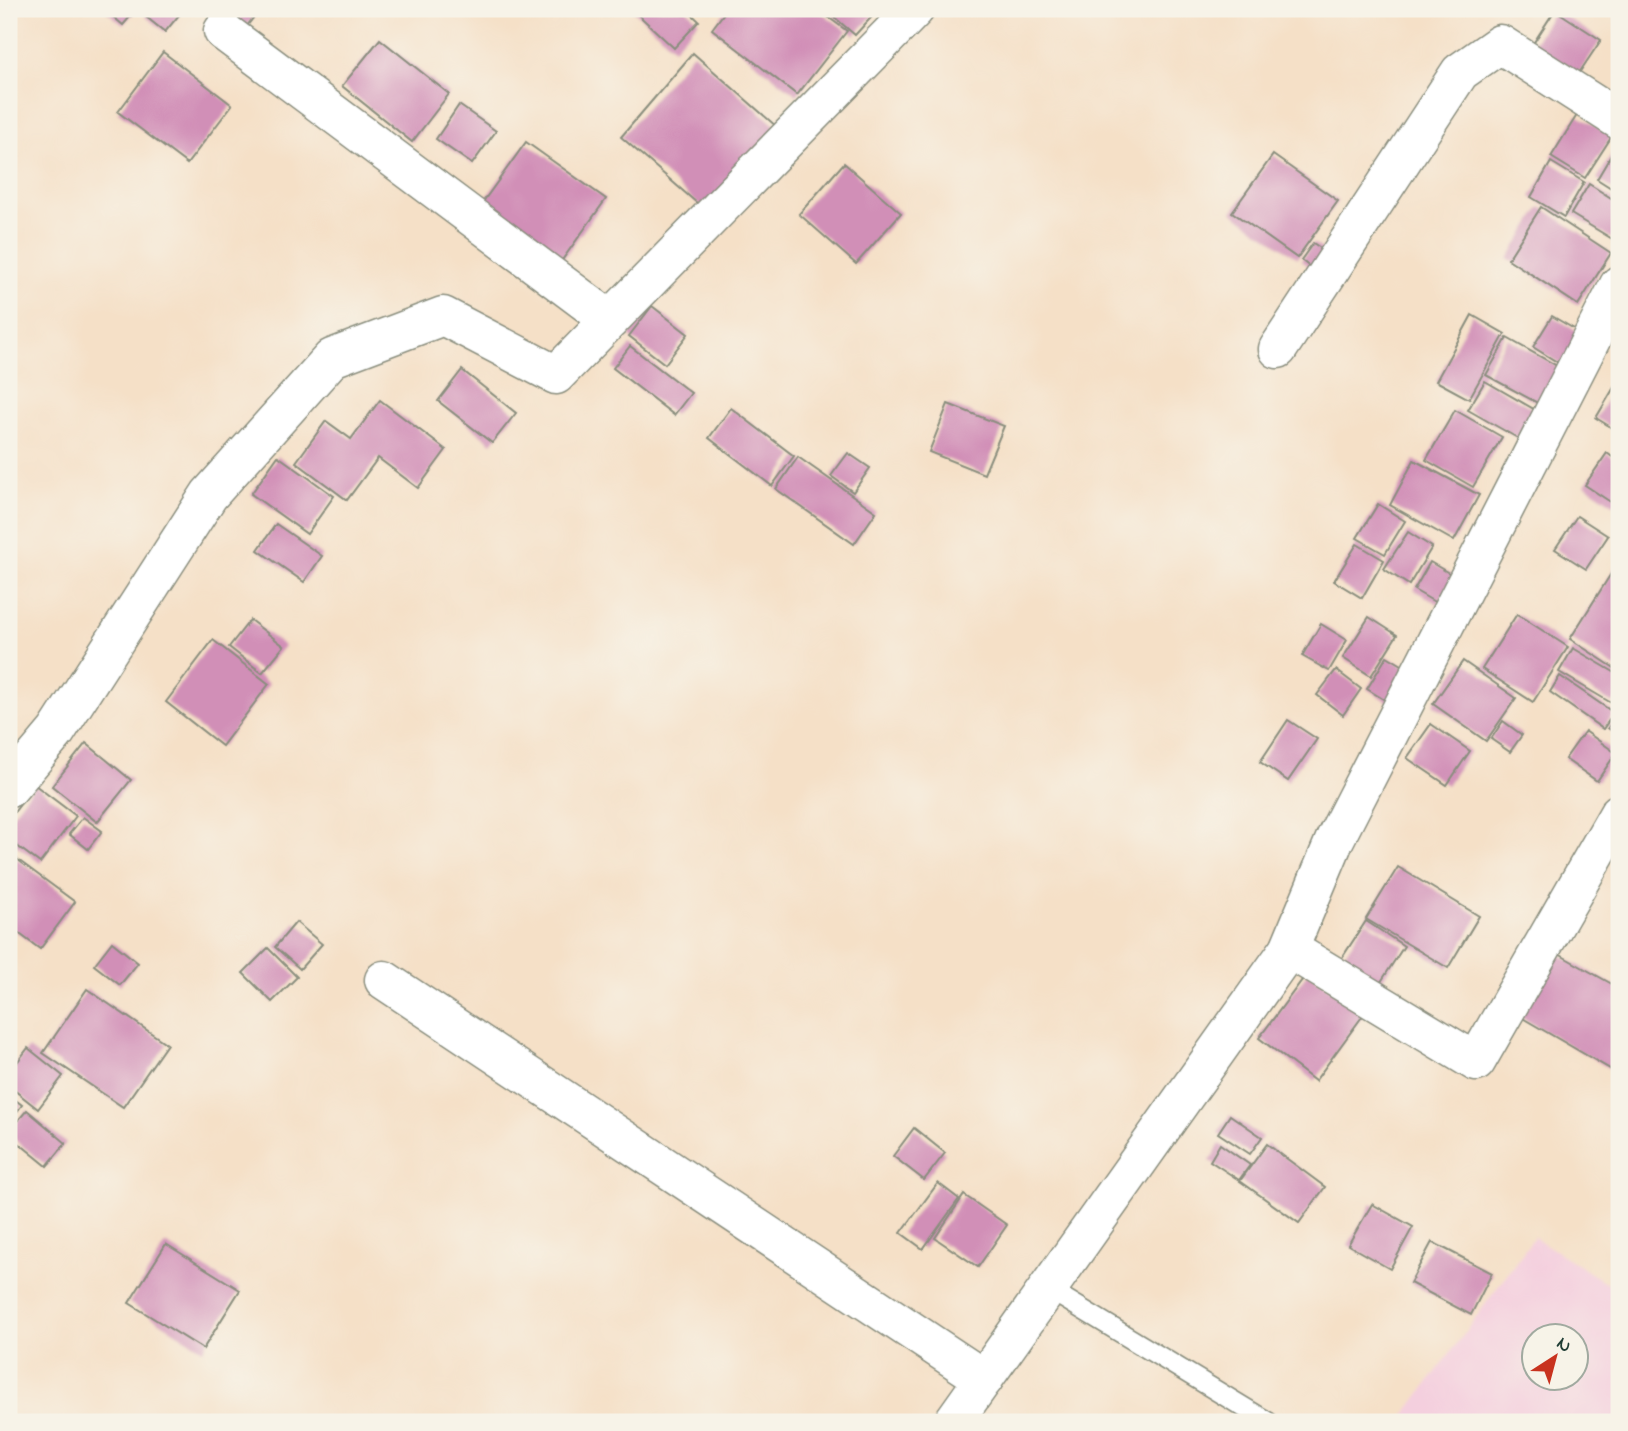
<svg xmlns="http://www.w3.org/2000/svg" width="1628" height="1431" font-family="'Indie Flower',sans-serif">
	<rect width="100%" height="100%" fill="#f7f3e8"/>
	<filter id="ink" filterUnits="userSpaceOnUse"><feTurbulence type="fractalNoise" baseFrequency=".0143" numOctaves="2"/><feDisplacementMap in="SourceGraphic" scale="14" xChannelSelector="R" yChannelSelector="G"/><feConvolveMatrix kernelMatrix="1 2 1 2 8 2 1 2 1" color-interpolation-filters="sRGB"/></filter>
	<filter id="wash" filterUnits="userSpaceOnUse"><feTurbulence type="fractalNoise" baseFrequency=".00686" numOctaves="4" result="noise"/><feDisplacementMap in="SourceGraphic" scale="28" xChannelSelector="R" yChannelSelector="G"/><feGaussianBlur stdDeviation="1.57" result="paint"/><feColorMatrix in="noise" values="0 0 0 0 0 0 0 0 0 0 0 0 0 0 0 0 0 1.4 0 .05"/><feComposite in="paint" operator="in"/></filter>
	<g filter="url(#wash)">
		<rect width="100%" height="100%" fill="#f5e0c7"/>
		<!-- built -->
		<path fill="#f4cfde" fill-rule="evenodd" d="M1534 1237 1619 1291V1422H1400ZM1534 1336H1576V1378H1534Z"/>
		<g id="blocks">
			<!-- building -->
			<g fill="#d18fb7">
				<path d="M104 9H137L123 25Z"/>
				<path d="M151 9H184L165 32 145 16Z"/>
				<path d="M230 9H260L240 35 221 20Z"/>
				<path d="M632 9H686L699 21 674 48Z"/>
				<path d="M727 9H817L847 31 797 95 712 29Z"/>
				<path d="M825 9H879L855 35Z"/>
				<path d="M1555 10 1601 40 1575 79 1529 50Z"/>
				<path d="M380 39 449 94 412 142 342 86Z"/>
				<path d="M163 52 232 105 187 164 118 112Z"/>
				<path d="M693 53 777 127 705 210 621 137Z"/>
				<path d="M459 105 496 131 472 164 436 139Z"/>
				<path d="M1577 115 1612 136 1585 178 1551 157Z"/>
				<path d="M526 142 606 199 560 263 480 206Z"/>
				<path d="M1619 142V193L1597 179Z"/>
				<path d="M1273 155 1338 201 1297 258 1232 212Z"/>
				<path d="M1551 162 1584 182 1564 217 1531 197Z"/>
				<path d="M844 163 901 213 856 264 799 214Z"/>
				<path d="M1589 184 1619 203V243L1571 214Z"/>
				<path d="M1541 207 1611 253 1578 305 1508 259Z"/>
				<path d="M1313 243 1328 253 1315 271 1301 260Z"/>
				<path d="M652 306 688 334 665 364 629 336Z"/>
				<path d="M1472 315 1505 334 1469 399 1436 381Z"/>
				<path d="M1552 316 1581 333 1562 365 1533 347Z"/>
				<path d="M1507 338 1566 371 1545 407 1486 375Z"/>
				<path d="M630 346 691 393 674 415 613 368Z"/>
				<path d="M462 370 516 413 492 443 438 401Z"/>
				<path d="M1619 379V432L1596 418Z"/>
				<path d="M1485 381 1537 411 1521 440 1468 410Z"/>
				<path d="M380 400 446 450 418 488 378 458 347 500 296 462 326 421 351 439Z"/>
				<path d="M948 404 1004 426 984 474 929 452Z"/>
				<path d="M731 408 794 456 772 486 709 438Z"/>
				<path d="M1455 410 1502 437 1473 487 1426 460Z"/>
				<path d="M848 453 870 468 853 492 831 476Z"/>
				<path d="M1607 453 1619 462V500L1615 505 1585 485Z"/>
				<path d="M278 456 334 496 307 534 251 494Z"/>
				<path d="M798 457 876 512 854 544 776 489Z"/>
				<path d="M1414 460 1479 495 1454 541 1390 505Z"/>
				<path d="M1378 504 1405 521 1385 554 1357 538Z"/>
				<path d="M1577 516 1608 536 1586 569 1555 549Z"/>
				<path d="M276 524 322 556 304 582 258 550Z"/>
				<path d="M1408 532 1432 547 1409 585 1384 569Z"/>
				<path d="M1357 544 1384 560 1362 598 1334 581Z"/>
				<path d="M1619 561V671L1570 639Z"/>
				<path d="M1430 562 1454 576 1438 604 1414 590Z"/>
				<path d="M1517 614 1568 647 1533 702 1482 669Z"/>
				<path d="M1369 617 1397 635 1371 676 1343 658Z"/>
				<path d="M250 620 284 646 262 673 229 647Z"/>
				<path d="M1321 624 1347 640 1329 671 1302 656Z"/>
				<path d="M213 640 269 684 222 746 166 702Z"/>
				<path d="M1573 648 1619 675V694L1613 704 1559 672Z"/>
				<path d="M1387 656 1412 671 1391 704 1367 689Z"/>
				<path d="M1463 661 1516 698 1486 741 1433 704Z"/>
				<path d="M1336 670 1361 689 1343 715 1317 695Z"/>
				<path d="M1560 676 1614 713 1603 729 1550 692Z"/>
				<path d="M1619 711V736L1608 728Z"/>
				<path d="M1288 720 1317 739 1288 781 1260 762Z"/>
				<path d="M1503 721 1522 735 1510 752 1491 739Z"/>
				<path d="M1431 724 1470 751 1447 785 1407 758Z"/>
				<path d="M1585 731 1616 753 1597 781 1565 759Z"/>
				<path d="M86 743 131 780 97 822 52 786Z"/>
				<path d="M35 785 76 816 40 863 9 840V819Z"/>
				<path d="M83 817 102 831 88 849 69 834Z"/>
				<path d="M14 857 75 902 40 949 9 926V863Z"/>
				<path d="M1398 867 1479 916 1448 968 1366 919Z"/>
				<path d="M1366 921 1404 946 1377 988 1338 964Z"/>
				<path d="M296 922 322 944 300 969 275 947Z"/>
				<path d="M112 942 138 963 120 985 94 965Z"/>
				<path d="M268 948 297 977 272 1002 243 973Z"/>
				<path d="M1555 952 1619 988V1057L1612 1070 1519 1016Z"/>
				<path d="M1308 972 1364 1014 1315 1081 1259 1038Z"/>
				<path d="M87 989 167 1044 123 1107 43 1053Z"/>
				<path d="M28 1048 63 1076 38 1109 9 1086V1073Z"/>
				<path d="M9 1095 22 1105 9 1122Z"/>
				<path d="M27 1110 66 1143 47 1166 9 1135V1131Z"/>
				<path d="M1230 1115 1262 1137 1250 1154 1218 1133Z"/>
				<path d="M914 1128 945 1153 924 1180 893 1156Z"/>
				<path d="M1220 1144 1250 1165 1239 1180 1210 1161Z"/>
				<path d="M1267 1144 1325 1187 1299 1223 1240 1181Z"/>
				<path d="M938 1183 959 1199 923 1249 901 1233Z"/>
				<path d="M964 1195 1007 1225 978 1267 935 1238Z"/>
				<path d="M1372 1204 1413 1227 1390 1269 1348 1245Z"/>
				<path d="M1432 1242 1492 1273 1471 1315 1410 1283Z"/>
				<path d="M166 1244 240 1290 203 1349 129 1303Z"/>
			</g>
		</g>
	</g>
	<g filter="url(#ink)">
		<use href="#blocks" fill-opacity="0" stroke="#8a8e7e" stroke-width="2"/>
		<g fill="none" stroke-linecap="round" stroke-linejoin="round">
			<defs>
				<path id="service" d="M1047 1288 1268 1422"/>
				<g id="minor">
					<path d="M223 31 610 320"/>
					<path d="M1278 349 1460 72 1500 44 1619 120"/>
					<path d="M9 788 56 732 209 495 332 358 443 316 556 375 915 9"/>
					<path d="M1289 949 1476 1062 1619 813"/>
					<path d="M384 980 984 1379"/>
					<path d="M953 1422 1289 949 1335 839 1619 285"/>
				</g>
			</defs>
			<!-- service casing -->
			<use href="#service" stroke="#8a8e7e" stroke-width="22"/>
			<!-- minor casing -->
			<use href="#minor" stroke="#8a8e7e" stroke-width="41"/>
			<!-- service -->
			<use href="#service" stroke="#fff" stroke-width="19"/>
			<!-- minor -->
			<use href="#minor" stroke="#fff" stroke-width="38"/>
		</g>
	</g>
	<!-- margin -->
	<rect width="1628" height="1431" fill="none" stroke="#f7f3e8" stroke-width="35"/>
	<!-- north arrow -->
	<g transform="translate(1555 1357) rotate(36)"><circle r="33" fill="#f7f3e8" stroke="#a1aaa0" stroke-width="2"/>
	<path d="M0-5L12 26L0 18L-12 26Z" fill="#c8321e"/>
	<text y="-10" font-size="19" font-weight="bold" text-anchor="middle" fill="#1f3d34">N</text>
	</g>
</svg>
